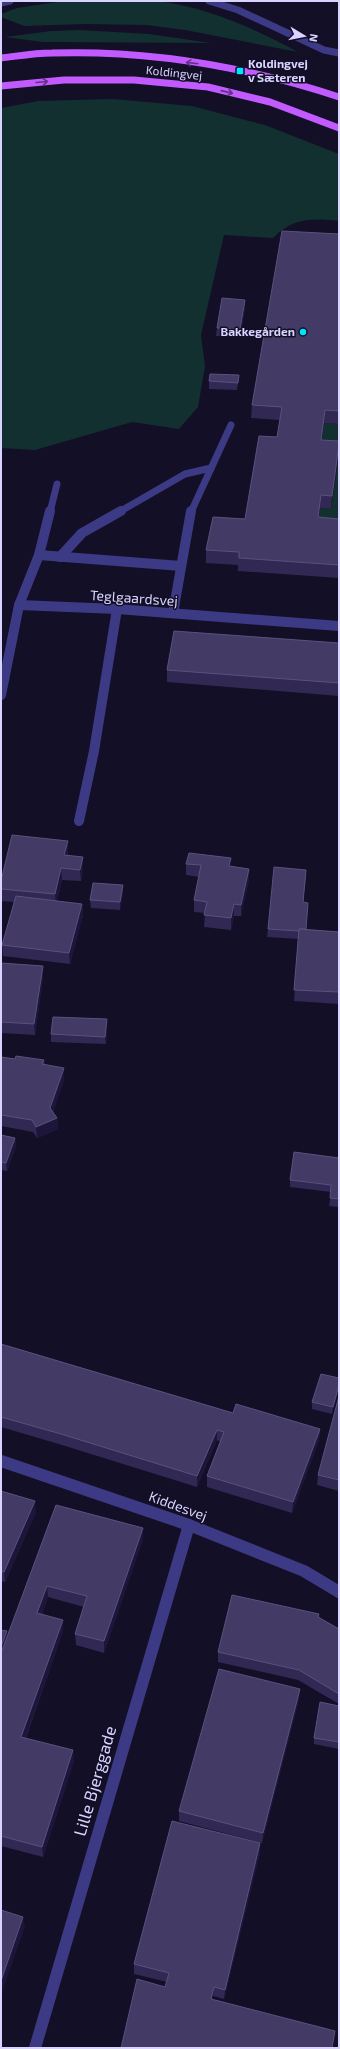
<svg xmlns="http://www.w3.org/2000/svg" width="340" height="2049" font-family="'Exo 2',sans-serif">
	<rect width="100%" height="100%" fill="#130f26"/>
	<!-- green -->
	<g fill="#12302f">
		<path d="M64 1H158C209 8 253 28 298 52L185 30 147 25 85 24 24 26 1 17V14L17 8Z"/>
		<path d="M80 30 149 34 211 43 43 42 5 37 51 31Z"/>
		<path d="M112 99 192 106 265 125 339 154V221C313 218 292 218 273 238L224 235 201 335 205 366 198 407 179 429 132 422 35 450 1 448V108L38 101Z"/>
		<path d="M324 423 339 424V532L317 530 320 508 331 509 339 455 320 453Z"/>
	</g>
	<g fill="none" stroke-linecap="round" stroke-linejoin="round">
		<!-- minor-far2 -->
		<g stroke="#3d3a85" stroke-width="7">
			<path d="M209 1 238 10 324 50 339 53"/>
			<path d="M1 3 10 1"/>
			<path d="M50 512 57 484"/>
			<path d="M119 512 185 474 211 468"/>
			<path d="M191 512 231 425"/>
		</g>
		<!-- minor-far1 -->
		<g stroke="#3d3a85" stroke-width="10">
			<path d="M39 555 181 566"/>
			<path d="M60 557 82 533 121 511"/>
			<path d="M19 605 39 555 50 511"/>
			<path d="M173 613 191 511"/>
			<path d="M1 695 19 605 117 609 339 626"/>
			<path d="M79 821 94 751 117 609"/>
		</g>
		<!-- minor -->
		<g stroke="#3d3a85" stroke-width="12">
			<path d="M1 1461 189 1525 304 1571 339 1592"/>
			<path d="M35 2048 189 1525"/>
		</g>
		<!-- major -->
		<g stroke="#c25bff" stroke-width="7">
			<path d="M1 58C18 56 35 53 52 53 149 50 248 67 339 97"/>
			<path d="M1 86 64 80H134L208 87 270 102 339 128"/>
		</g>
	</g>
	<!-- wall -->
	<g fill="#312854">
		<path d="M339 234V424L324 423 322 440 339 454 331 509 320 508 319 517 339 519V578L238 571V565L206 563V550L245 519 277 437 280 420 251 418 252 405Z"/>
		<path d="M245 300V307L240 337 216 336 217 328Z"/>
		<path d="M239 375 237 390 209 389V381Z"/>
		<path d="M339 643V696L167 682V670Z"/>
		<path d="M68 841V856L83 869 81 881 62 880 57 901 82 904 83 915 70 964 3 956 2 945 14 902 1 901V881Z"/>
		<path d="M186 864 231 866 249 869V880L241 916H234L231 930 204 927 205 913 194 912V900L199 877 186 875Z"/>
		<path d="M306 877 303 902 306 929 339 932V1004L294 1001 298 939 267 937 268 929Z"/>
		<path d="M123 885V893L120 910 91 908 90 900Z"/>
		<path d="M1 963 43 966V977L35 1035 1 1033Z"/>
		<path d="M107 1026 106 1044 51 1042V1034Z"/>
		<path d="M1 1057 15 1059 44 1060 45 1065 64 1080 53 1112 57 1118 58 1129 37 1138 33 1132 1 1126Z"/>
		<path d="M1 1135 15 1138 16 1146 7 1171 1 1170Z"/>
		<path d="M339 1158V1207L329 1206 331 1192 290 1187V1180Z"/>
		<path d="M1 1344 233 1413 320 1429 319 1440 292 1513 207 1487V1476L221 1442 217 1440 197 1487 62 1445 1 1427Z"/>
		<path d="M339 1378 332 1414 312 1409V1402Z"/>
		<path d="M339 1396V1491L317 1485 318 1475Z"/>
		<path d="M1 1491 36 1512 5 1582 1 1581Z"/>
		<path d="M56 1505 143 1528V1539L104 1653 76 1645 75 1634 84 1607 48 1597 42 1614 63 1631 26 1738 74 1761 43 1857 1 1846V1630L7 1637Z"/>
		<path d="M319 1617 339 1629V1704L298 1680 218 1662V1652Z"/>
		<path d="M299 1699 262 1843 179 1821V1811Z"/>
		<path d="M339 1706V1749L314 1744V1738Z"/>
		<path d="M260 1843V1853L224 1999 213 1996 212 2000 334 2041 165 1987 167 1982 134 1974V1964Z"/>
	</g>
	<!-- shaded-wall -->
	<g fill="#1d163a">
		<path d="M245 300V307L240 337V329Z"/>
		<path d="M325 410 324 423 320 453 321 440Z"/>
		<path d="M339 444V454L331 509 332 496Z"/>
		<path d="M321 495 320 508 317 530 318 517Z"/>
		<path d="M68 841V852L65 867 64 855Z"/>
		<path d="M83 857V869L81 881 80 870Z"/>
		<path d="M61 868 62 880 56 906 55 894Z"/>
		<path d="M249 869V880L241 916V905Z"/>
		<path d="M123 885V893L120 910V902Z"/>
		<path d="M82 904 83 915 70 964 69 953Z"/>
		<path d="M234 904V916L231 930V918Z"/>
		<path d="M43 966V977L35 1035 34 1024Z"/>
		<path d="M107 1019V1026L106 1044 105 1037Z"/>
		<path d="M64 1068V1080L51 1120 50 1108Z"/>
		<path d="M57 1118 58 1129 37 1138 36 1127Z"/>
		<path d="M15 1138 16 1146 7 1171 6 1163Z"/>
		<path d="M339 1385V1390L332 1414 333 1407Z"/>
		<path d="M320 1429 319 1440 292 1513 293 1502Z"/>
		<path d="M217 1430V1440L197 1487V1476Z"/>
		<path d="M35 1501 36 1512 5 1582 4 1572Z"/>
		<path d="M143 1528V1539L104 1653V1641Z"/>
		<path d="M47 1586 48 1597 38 1624 37 1613Z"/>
		<path d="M63 1620V1631L22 1748 21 1737Z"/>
		<path d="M7 1631V1638L1 1656V1647Z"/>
		<path d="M300 1689 299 1699 262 1843 263 1833Z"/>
		<path d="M73 1750 74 1761 43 1857 42 1847Z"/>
		<path d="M260 1843V1853L224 1999 225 1990Z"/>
		<path d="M23 1917 25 1927 1 1995V1981Z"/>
		<path d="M214 1987 213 1996 210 2009 211 1999Z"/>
	</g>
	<!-- building -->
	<g fill="#433a66" stroke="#5a527e">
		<path d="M282 231 339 234V411L325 410 321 440 339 441V444L332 496 321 495 318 517 339 519V565L239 558V552L206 550 213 517 245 519 259 436 277 437 282 407 252 405Z"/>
		<path d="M222 298 245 300 240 329 217 328Z"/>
		<path d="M210 374 239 375 238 383 209 381Z"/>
		<path d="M174 631 339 643V683L167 670Z"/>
		<path d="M12 835 68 841 64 855 83 857 80 870 61 868 55 894 1 889V881Z"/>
		<path d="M189 853 231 858 229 866 249 869 241 905 234 904 231 918 204 915 207 902 194 900 201 865 186 864Z"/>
		<path d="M274 867 306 870 303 902 308 903 306 929H299V931L268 929Z"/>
		<path d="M93 883 123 885 120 902 90 900Z"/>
		<path d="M16 896 82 904 69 953 2 945Z"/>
		<path d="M299 929 339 932V992L294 990Z"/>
		<path d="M1 963 43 966 34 1024 1 1022Z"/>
		<path d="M53 1017 107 1019 105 1037 51 1034Z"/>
		<path d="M16 1056 44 1060 42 1064 64 1068 50 1108 57 1118 36 1127 32 1120 1 1115V1057L15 1059Z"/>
		<path d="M1 1135 15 1138 6 1163 1 1162Z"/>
		<path d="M294 1152 339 1158V1199L330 1198 331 1185 290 1180Z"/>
		<path d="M1 1344 233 1413 236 1404 320 1429 293 1502 207 1476 224 1432 217 1430 197 1476 61 1434 1 1417Z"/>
		<path d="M321 1374 339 1378V1385L333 1407 312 1402Z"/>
		<path d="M339 1396V1480L318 1475Z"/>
		<path d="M1 1491 35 1501 4 1572 1 1571Z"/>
		<path d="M56 1505 143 1528 104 1641 75 1634 87 1596 47 1586 37 1613 63 1620 21 1737 73 1750 42 1847 1 1836V1653Z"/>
		<path d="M232 1595 319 1614 318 1617 339 1629V1694L299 1670 218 1652Z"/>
		<path d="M1 1630 7 1631 1 1647Z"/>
		<path d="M219 1669 300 1689 263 1833 179 1811Z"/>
		<path d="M320 1702 339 1706V1742L314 1738Z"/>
		<path d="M172 1821 260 1843 225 1990 214 1987 211 1999 335 2031 332 2048H121L137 1979 165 1987 169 1973 134 1964Z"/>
		<path d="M1 1910 23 1917 1 1981Z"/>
	</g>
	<!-- one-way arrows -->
	<defs><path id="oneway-shaft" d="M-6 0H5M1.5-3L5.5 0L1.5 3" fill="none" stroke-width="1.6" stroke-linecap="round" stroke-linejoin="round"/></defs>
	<g stroke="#623188">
		<use href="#oneway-shaft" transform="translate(192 63) rotate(-173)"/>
		<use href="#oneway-shaft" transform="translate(42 82) rotate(-5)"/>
		<use href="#oneway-shaft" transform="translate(227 92) rotate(13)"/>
	</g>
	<!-- markers -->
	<g fill="#00e5ff" stroke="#130f26" stroke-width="1.5">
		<rect x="236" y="67" width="8" height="8" rx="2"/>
		<circle cx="303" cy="332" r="4"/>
	</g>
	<g text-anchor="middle" stroke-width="3" stroke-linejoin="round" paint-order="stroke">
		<!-- far-poi labels -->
		<g font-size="12" font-weight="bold" fill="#d9d4ff" stroke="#130f26" text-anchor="start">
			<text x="248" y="68">Koldingvej<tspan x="248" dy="14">v Sæteren</tspan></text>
			<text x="295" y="336" text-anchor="end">Bakkegården</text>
		</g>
		<!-- far-street labels -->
		<g font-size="12" fill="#d9d4ff" stroke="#130f26">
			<text transform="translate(174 73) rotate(6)" y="4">Koldingvej</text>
		</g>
		<!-- street labels -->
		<g font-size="14" fill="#d9d4ff" stroke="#130f26">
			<text transform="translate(134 598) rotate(4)" y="5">Teglgaardsvej</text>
			<text transform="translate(178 1506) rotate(20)" y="5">Kiddesvej</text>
		</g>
		<!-- near-street labels -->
		<g font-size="17" fill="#d9d4ff" stroke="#130f26">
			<text transform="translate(95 1781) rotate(-74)" y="6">Lille Bjerggade</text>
		</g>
	</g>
	<!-- border -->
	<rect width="340" height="2049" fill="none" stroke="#d9d4ff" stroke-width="4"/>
	<!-- north arrow -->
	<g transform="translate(304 36) rotate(100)" stroke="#130f26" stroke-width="3" paint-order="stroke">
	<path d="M0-3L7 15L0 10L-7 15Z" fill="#d9d4ff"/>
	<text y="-6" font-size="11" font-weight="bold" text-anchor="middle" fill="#d9d4ff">N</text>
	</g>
</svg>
